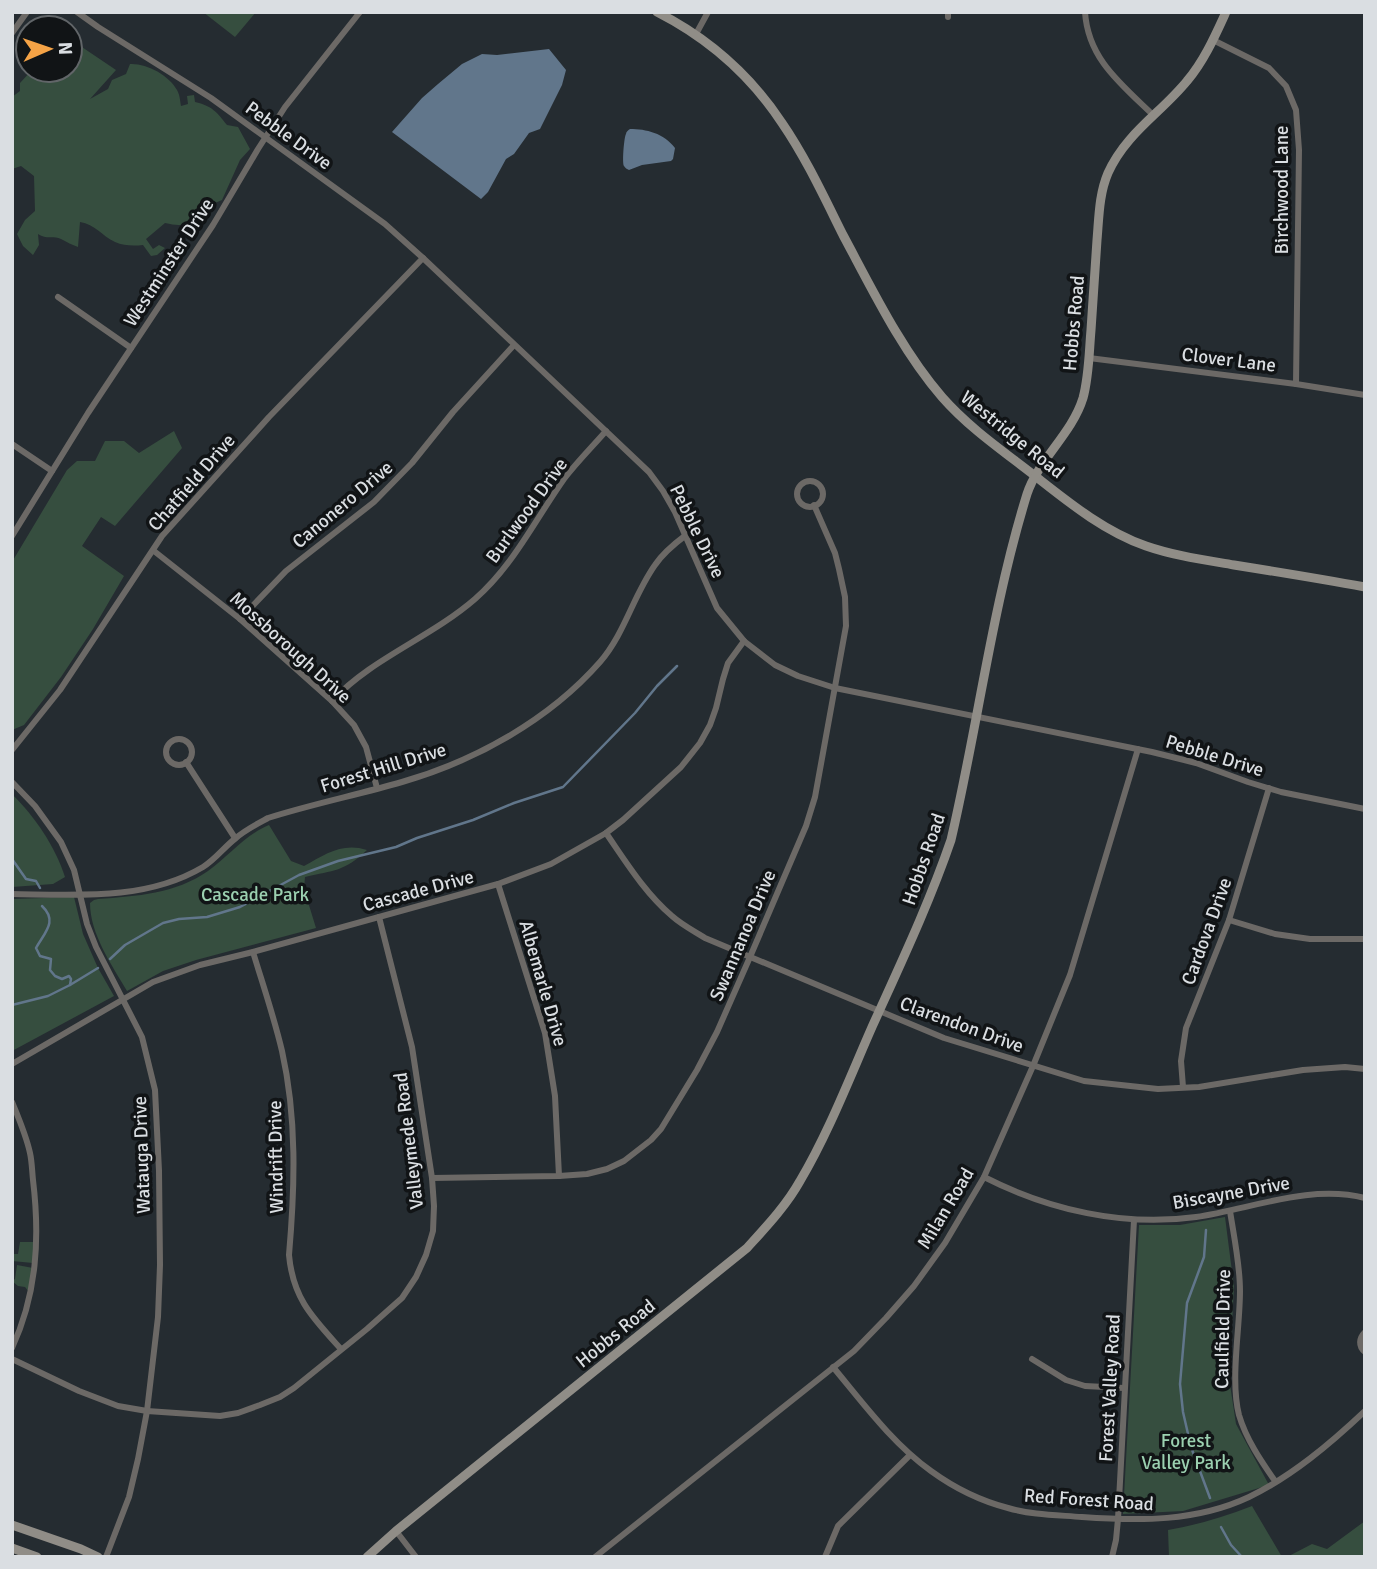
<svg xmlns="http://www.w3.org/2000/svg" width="1377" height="1569" font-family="Signika,sans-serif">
	<rect width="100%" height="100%" fill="#252c31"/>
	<!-- green -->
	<g fill="#364e3f">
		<path d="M203 12H256L235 37Z"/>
		<path d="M70 39 116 70 90 99 108 89 112 80 126 74 130 64C146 63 169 75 177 90 180 95 180 101 181 106L188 104 187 96 194 95 195 102C212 106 217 112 227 125L238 127 250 149 240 160 222 200 208 206 201 203C190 221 190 229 165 223L146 239 153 249 159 245 165 248 157 255 151 256 143 245C134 246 124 246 115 242 102 236 95 224 80 222L78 247C72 245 67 242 61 239 52 235 47 240 38 234L39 245 33 255 23 246 17 234 25 220 35 211 34 176 21 166 12 169V97L20 91V83L32 70H70Z"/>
		<path d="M174 431 182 448 115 526 101 517 82 546 124 576 93 629 61 677 24 725 12 730V562L67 470 77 461H95L105 441H124L139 453Z"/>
		<path d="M12 794C35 817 55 846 65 877L53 884 12 887Z"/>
		<path d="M269 825 291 861 304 866C325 854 343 842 367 850 344 872 334 870 305 877L304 889 316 928 196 960 163 971 127 991C112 965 90 934 90 903L94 900 98 899C137 896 175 894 208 871 229 856 245 835 269 825Z"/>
		<path d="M74 897 83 934 98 968 114 996 12 1051V899Z"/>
		<path d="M1225 1217 1234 1287 1229 1378 1236 1424 1269 1485 1183 1511 1123 1514 1139 1225H1180Z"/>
		<path d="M20 1242H34L33 1263 12 1261V1254H18Z"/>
		<path d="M17 1265 33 1268 29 1292 25 1287 18 1286 12 1281 15 1279Z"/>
		<path d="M1252 1506 1282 1557H1169L1168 1530C1197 1525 1224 1517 1252 1506Z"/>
		<path d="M1365 1521V1557H1287L1312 1544 1327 1549Z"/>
	</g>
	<!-- water -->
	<g fill="#61768b">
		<path d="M549 49 566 70 562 85 540 129 529 133 514 154 506 159 488 192 481 199 392 132 422 98 438 84 462 64 482 54 497 55Z"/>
		<path d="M630 129C646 129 664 133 675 148L673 159 671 161 642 165 629 170C627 169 625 168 624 166 622 163 624 137 626 134 626 132 628 130 630 129Z"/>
	</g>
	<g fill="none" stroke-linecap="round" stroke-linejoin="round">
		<!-- stream -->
		<g stroke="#61768b" stroke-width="2.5">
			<path d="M12 859 26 879 36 881 40 888"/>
			<path d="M42 906C58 921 45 932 36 948L40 956 51 959 50 970 55 976 62 979 69 976 71 979 70 985"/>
			<path d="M110 959 125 945 163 923 179 919 207 917 240 907 299 875 338 861 396 847 417 838 473 820 514 803 563 787 635 713 657 686 677 666"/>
			<path d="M12 1005 48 996 70 985 98 968"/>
			<path d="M1206 1230 1204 1257 1187 1303 1180 1384 1183 1412 1191 1447 1210 1498"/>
			<path d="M1221 1527 1231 1545 1242 1557"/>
		</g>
		<!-- street -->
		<g stroke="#6c6966" stroke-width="6">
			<path d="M77 12 98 27 211 98 385 224 423 258 649 472 663 491 675 512 717 608 744 641 775 665 798 676 835 688 1152 752 1196 763 1248 782 1281 792 1365 809"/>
			<path d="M1085 12C1088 59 1121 84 1153 115"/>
			<path d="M948 17V12"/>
			<path d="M12 33 27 12"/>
			<path d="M696 34 708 12"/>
			<path d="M1213 40 1269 68 1286 86 1296 110 1299 150 1296 384"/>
			<path d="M58 297 131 348"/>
			<path d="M1089 358 1296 384 1365 395"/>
			<path d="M12 444 52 471"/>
			<circle cx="810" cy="494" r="13"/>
			<path d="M12 536 88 413 213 225 258 149 285 107 360 12"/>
			<path d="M154 551 240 619 332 701 354 725 366 747 377 788"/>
			<path d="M240 619 286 571 374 502 412 463 453 412 514 345"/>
			<path d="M332 701C372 658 430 638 475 599 513 566 535 520 564 479 577 462 592 447 606 431"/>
			<circle cx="179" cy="752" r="13"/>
			<path d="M12 750 60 690 162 536 269 417 423 258"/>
			<path d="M186 762 235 838"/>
			<path d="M12 782 35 806 61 842 74 870 87 924 96 947 142 1037 155 1090 159 1171 160 1265 158 1317 147 1411 138 1459 129 1497 106 1557"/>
			<path d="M606 833C626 862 645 893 672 916 682 925 694 931 705 938L944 1038 1084 1081 1158 1089 1199 1087 1303 1070 1345 1067 1365 1069"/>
			<path d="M498 884 545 1033 555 1096 559 1176"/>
			<path d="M12 894C76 895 146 901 203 867 216 859 224 847 236 838 245 830 257 824 268 818 312 804 357 795 402 782 475 761 549 720 600 662 625 633 633 596 655 565 663 553 674 544 686 535"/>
			<path d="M1229 920 1275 934 1310 939H1365"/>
			<path d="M253 952C263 985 274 1017 282 1051 297 1118 295 1186 289 1255 293 1299 313 1318 341 1349"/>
			<path d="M12 1064 153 982 200 965 253 952 498 884 551 864 606 833 623 820 681 767 700 743 710 725 716 708 723 679 728 663 744 641"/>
			<path d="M1183 1087 1181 1061 1186 1028 1229 920 1269 788"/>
			<path d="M12 1102C19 1119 26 1135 30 1153 32 1162 32 1171 33 1180 40 1238 37 1294 12 1348"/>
			<path d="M984 1177C1049 1210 1123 1227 1196 1217 1251 1209 1309 1184 1365 1198"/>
			<path d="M432 1178 559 1176 587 1174 607 1169 624 1161 651 1140 661 1129 697 1070 717 1032 750 957 806 826 815 797 846 626 845 597 839 569 835 553 814 505"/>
			<path d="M1230 1211C1234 1237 1240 1264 1240 1291 1240 1328 1230 1380 1239 1415 1246 1439 1261 1461 1275 1481"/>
			<path d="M1365 1332C1359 1338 1358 1346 1365 1352"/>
			<path d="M12 1359 79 1391 118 1406 147 1411 220 1416 238 1413 260 1405 280 1397 294 1388 367 1329 402 1298 416 1277 426 1255 433 1231 434 1206 432 1178 412 1047 379 917"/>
			<path d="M1032 1359 1066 1380 1085 1386 1124 1388"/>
			<path d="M833 1367C863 1403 892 1443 931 1471 953 1487 981 1501 1008 1508 1032 1515 1057 1515 1082 1517 1139 1521 1196 1522 1249 1497 1292 1476 1330 1444 1365 1411"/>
			<path d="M396 1531 416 1557"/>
			<path d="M595 1557 854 1351 886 1318 914 1286 945 1243 984 1177 1033 1066 1070 975 1138 749"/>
			<path d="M825 1557 838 1526 910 1455"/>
			<path d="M1112 1557 1116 1540 1118 1519 1134 1220"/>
		</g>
		<!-- secondary -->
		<g stroke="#908d87" stroke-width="9">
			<path d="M657 12C708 38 751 76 782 123 806 158 824 197 843 235 872 289 902 351 942 397 970 429 1006 453 1039 479 1072 505 1106 532 1146 546 1175 556 1205 560 1234 565 1278 572 1321 579 1365 587"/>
			<path d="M12 1525 81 1549 98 1557"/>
			<path d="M12 1548 37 1557"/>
			<path d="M367 1557 396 1531 747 1248C766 1227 786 1206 800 1181 828 1134 850 1077 872 1027 900 965 929 904 951 840 978 725 992 607 1027 494 1038 460 1072 434 1083 398 1089 376 1089 353 1091 330 1093 300 1095 270 1097 240 1099 217 1099 194 1108 173 1126 133 1161 113 1187 81 1204 61 1215 36 1226 12"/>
		</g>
	</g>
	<g text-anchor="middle" stroke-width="7" stroke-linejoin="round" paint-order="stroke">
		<!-- street labels -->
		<g font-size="19" fill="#dadee2" stroke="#111416">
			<text transform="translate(289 135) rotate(36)" y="7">Pebble Drive</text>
			<text transform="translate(1281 190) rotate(-90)" y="7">Birchwood Lane</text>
			<text transform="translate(168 262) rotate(-57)" y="7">Westminster Drive</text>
			<text transform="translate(1073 323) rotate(-85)" y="7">Hobbs Road</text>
			<text transform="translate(1229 359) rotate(7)" y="7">Clover Lane</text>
			<text transform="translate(1013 434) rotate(39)" y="7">Westridge Road</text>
			<text transform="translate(191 482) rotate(-49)" y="7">Chatfield Drive</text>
			<text transform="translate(342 504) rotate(-40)" y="7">Canonero Drive</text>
			<text transform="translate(526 510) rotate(-54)" y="7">Burlwood Drive</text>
			<text transform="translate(698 531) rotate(64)" y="7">Pebble Drive</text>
			<text transform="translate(291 647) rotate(42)" y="7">Mossborough Drive</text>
			<text transform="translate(1215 755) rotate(17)" y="7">Pebble Drive</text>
			<text transform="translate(383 767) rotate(-17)" y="7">Forest Hill Drive</text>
			<text transform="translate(923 859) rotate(-71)" y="7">Hobbs Road</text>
			<text transform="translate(418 890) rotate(-15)" y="7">Cascade Drive</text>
			<text transform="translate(1206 931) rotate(-70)" y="7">Cardova Drive</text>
			<text transform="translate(742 935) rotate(-67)" y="7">Swannanoa Drive</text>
			<text transform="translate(544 983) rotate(74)" y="7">Albemarle Drive</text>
			<text transform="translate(962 1024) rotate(20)" y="7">Clarendon Drive</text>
			<text transform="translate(408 1141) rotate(-97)" y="7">Valleymede Road</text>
			<text transform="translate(141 1155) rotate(-92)" y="7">Watauga Drive</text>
			<text transform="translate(275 1157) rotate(-91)" y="7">Windrift Drive</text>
			<text transform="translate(1231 1192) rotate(-10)" y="7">Biscayne Drive</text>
			<text transform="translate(945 1208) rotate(-59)" y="7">Milan Road</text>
			<text transform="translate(1222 1329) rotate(-89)" y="7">Caulfield Drive</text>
			<text transform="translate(615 1333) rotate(-39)" y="7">Hobbs Road</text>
			<text transform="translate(1109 1388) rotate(-87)" y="7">Forest Valley Road</text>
			<text transform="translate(1089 1499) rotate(4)" y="7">Red Forest Road</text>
		</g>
		<!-- park labels -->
		<g font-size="19" fill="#9bd0b0" stroke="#111416">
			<text x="255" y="901">Cascade Park</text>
			<text x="1186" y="1447">Forest<tspan x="1186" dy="22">Valley Park</tspan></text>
		</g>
	</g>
	<!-- border -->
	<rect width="1377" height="1569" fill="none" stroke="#dadee2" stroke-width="28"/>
	<!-- north arrow -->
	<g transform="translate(49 49) rotate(88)"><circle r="33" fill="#111416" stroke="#616568" stroke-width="2"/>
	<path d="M0-5L12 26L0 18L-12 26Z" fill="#f5a346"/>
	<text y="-10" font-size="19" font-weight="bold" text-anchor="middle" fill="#dadee2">N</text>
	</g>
</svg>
